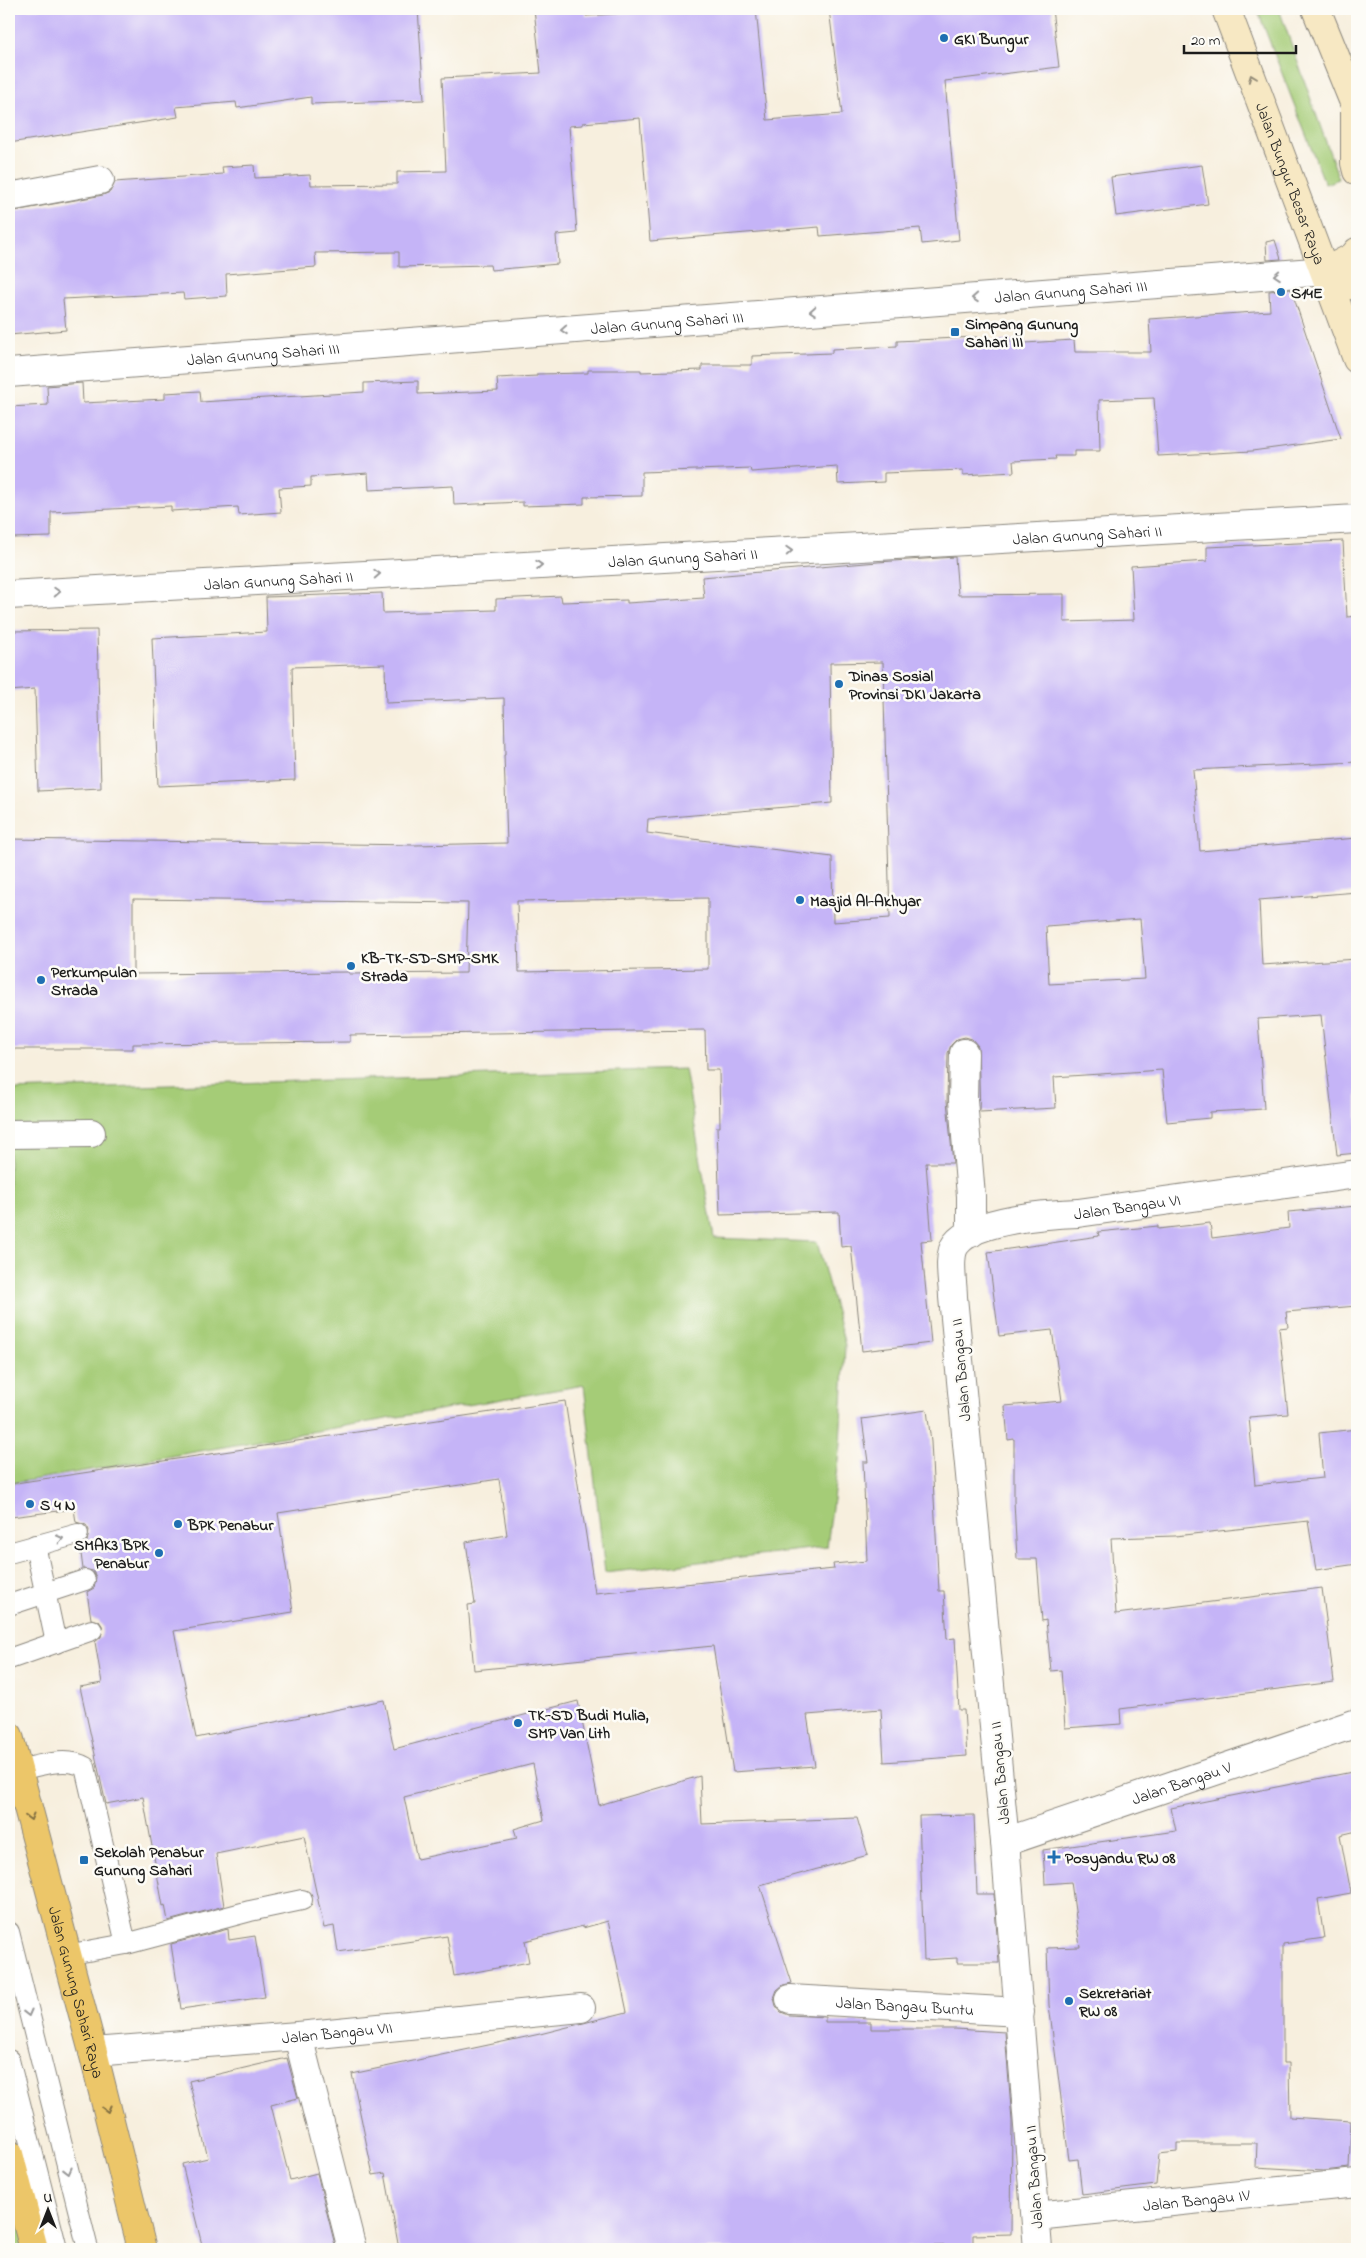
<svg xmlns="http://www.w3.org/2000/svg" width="1366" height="2258" font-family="'Indie Flower',sans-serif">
	<rect width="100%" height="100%" fill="#fdfcf7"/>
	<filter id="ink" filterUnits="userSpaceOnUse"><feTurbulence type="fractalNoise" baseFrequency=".02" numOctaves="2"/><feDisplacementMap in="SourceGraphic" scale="10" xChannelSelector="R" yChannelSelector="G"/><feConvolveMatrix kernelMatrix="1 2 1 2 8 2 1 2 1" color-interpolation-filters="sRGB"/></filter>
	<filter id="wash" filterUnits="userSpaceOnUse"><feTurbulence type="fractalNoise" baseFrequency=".0096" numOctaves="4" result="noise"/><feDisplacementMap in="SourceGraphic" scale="20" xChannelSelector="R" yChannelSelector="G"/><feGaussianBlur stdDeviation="1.12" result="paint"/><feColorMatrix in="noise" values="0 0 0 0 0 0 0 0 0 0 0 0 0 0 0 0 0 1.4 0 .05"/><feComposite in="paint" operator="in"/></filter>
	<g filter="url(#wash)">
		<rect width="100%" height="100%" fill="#f7efde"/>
		<!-- green -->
		<g fill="#a5cc77" stroke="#60744a">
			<path d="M1257 9H1279L1339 179 1325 184Z"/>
			<path d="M685 1069 714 1238 817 1242 845 1345 840 1444 827 1547 605 1573 584 1385 9 1484V1090Z"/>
			<path d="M9 2154 34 2249H9Z"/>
		</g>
		<g id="blocks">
			<!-- building -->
			<g fill="#c5b4f7" fill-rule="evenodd">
				<path d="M9 9H418L424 100 311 104V97L237 108 236 102 176 107 178 117 9 143Z"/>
				<path d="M534 9H585L586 16 680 9H756L767 120 842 114 829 9H1052L1059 67 945 81 959 240 922 244 920 228 820 236 819 227 650 241 640 118 583 123V125L569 126 577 233 556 235 558 264 491 270 490 265 399 267V252L315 253 316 267 226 274 227 296 184 299 183 293 63 299 66 330 9 335V212L103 195 110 192 115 182 223 174 222 167 254 165 255 178 310 175 311 185 397 184V172L446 171 442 78 541 73Z"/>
				<path d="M1202 165 1208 204 1116 216 1111 177Z"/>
				<path d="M1275 240 1281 259 1267 260 1266 242Z"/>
				<path d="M1291 289 1341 439 1252 451 1158 456 1154 398 1099 400 1100 451H1074V456H1055L1056 459 1013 461 1014 472 963 475V470L884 473V482L838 484 837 466 751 472 750 468 642 472V496L584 497V504L523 506V502L454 505 453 486 369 490 368 473 311 477V486L279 488 281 512 239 515 238 507 171 511V506L51 512V537L12 538 11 513H9V407L48 405 47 386 82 383 83 403 165 399V393L200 391 201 402 364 392V383L418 381V394L498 391 497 378 537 376V374L588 373V370H641V372L702 370V365H752V356L832 353V349L897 346V341L956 338 977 337V343L1025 340V343L1074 340 1075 352H1151L1149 319 1270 311 1269 291Z"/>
				<path d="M1343 541 1347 617 1357 616V762L1193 770 1200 851 1357 838V892L1259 900 1262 965 1357 959V1153L1337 1155 1321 1015 1258 1019 1264 1109 1210 1112V1118L1167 1122 1162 1070 1054 1077 1056 1108 980 1112 978 1046 972 1039 965 1037 957 1039 951 1045 948 1053 947 1101 953 1163H926L932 1240 921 1241 931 1343 862 1351 851 1246 841 1247 839 1212 720 1215 717 1127H720L719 1070H706L705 1030 350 1035V1042L133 1044V1049H9V839L415 845 507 843 504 755H505L504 698 386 703 385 664 292 667 295 780 158 786 152 638 267 632 266 597 382 593 383 613 496 610V599L561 596 562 602 627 600V603L704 598 702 577 878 562 955 557 958 595 1064 594V622L1134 620 1131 566 1207 561V547ZM883 662 890 918 833 922 832 857 647 833 648 819 832 803 830 663ZM708 898V969L519 972 517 901ZM133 899 468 903 466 973 349 974V972L133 974ZM1140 919 1145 979 1049 984 1046 926Z"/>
				<path d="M97 630 101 788 38 791 35 689 9 691V631Z"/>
				<path d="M1357 1206V1306L1286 1312 1288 1327 1279 1328 1288 1414 1249 1417 1255 1485 1323 1478 1319 1433 1357 1429V1564L1316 1570 1308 1521 1175 1536 1111 1538 1116 1614 1322 1588 1334 1682 1120 1709 1121 1724 1065 1728 1061 1670 1051 1671 1046 1620 1042 1621 1037 1559H1017L1014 1501V1439L1008 1440 1005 1406 1062 1401 1052 1330 999 1336 988 1252 1099 1236 1098 1232 1158 1226V1229L1210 1223 1212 1238 1289 1228 1288 1212Z"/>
				<path d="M565 1401 595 1593 834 1569 833 1564 867 1561 863 1462H868L862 1419 927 1410 931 1442 939 1591H944L947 1639 955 1638 959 1710H964L967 1756 884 1762 881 1709 807 1715 815 1766 733 1772 713 1646 474 1670 468 1605 475 1604 466 1542 507 1535 499 1479 278 1513 293 1612 174 1631 196 1738 384 1700 394 1749 578 1701 599 1805 700 1776 702 1824 857 1818 868 1855 760 1885 792 1983 783 1985 777 1990 774 1998 776 2006 781 2012 789 2015 825 2017V2022H871V2029H955L1005 2032 1012 2121 1011 2234 973 2235V2245L889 2247V2249H399L385 2173 373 2175 352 2074 540 2034 627 2012 608 1921 583 1928V1926L525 1941 529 1962 454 1976 447 1936 338 1952 334 1926 324 1928 304 1836 216 1854 224 1906 168 1921 165 1905 163 1906 143 1797 106 1804 80 1687 102 1683 95 1642 101 1637 103 1627 99 1621 91 1619 87 1592 94 1588 96 1577 93 1571 83 1569 80 1546 87 1542 89 1530 86 1525 76 1522 74 1509 11 1517 9 1484ZM533 1764 544 1820 514 1829 517 1838 417 1859 404 1797Z"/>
				<path d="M1357 1771V1831L1340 1835 1351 1893 1318 1899 1324 1938 1283 1944V2063H1289L1290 2117 1351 2121 1349 2168 1324 2171 1256 2167 1257 2143H1177V2152L1159 2154 1156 2185 1082 2194 1078 2159 1069 2160 1049 2005 1047 1948 1080 1947 1071 1882 1045 1884 1043 1850 1176 1831 1171 1808Z"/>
				<path d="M974 1815 977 1894H994L999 1963H957V1958L924 1960 919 1816Z"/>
				<path d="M228 1929 229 1940 255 1936 265 1997 181 2009 171 1944Z"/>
				<path d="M287 2058 298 2098 271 2105 290 2180 317 2173 336 2249H203L182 2164 208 2158 189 2081Z"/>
			</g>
		</g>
	</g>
	<g filter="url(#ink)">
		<use href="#blocks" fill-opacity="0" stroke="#8a867d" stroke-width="1"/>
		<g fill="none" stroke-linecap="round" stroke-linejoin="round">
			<defs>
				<g id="service">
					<path d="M35 1545 56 1643"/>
					<path d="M9 1553 78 1534"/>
					<path d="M9 1605 85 1580"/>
					<path d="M9 1659 92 1630"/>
					<path d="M18 1770C38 1766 66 1756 85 1767L126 1944"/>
					<path d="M9 1932 88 2249"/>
					<path d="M66 1955 126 1944 250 1911 302 1900"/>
					<path d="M9 2060 57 2249"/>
				</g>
				<g id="minor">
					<path d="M9 197 100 180"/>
					<path d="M964 1053 963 1100 971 1196V1233"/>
					<path d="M9 1134 91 1133"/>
					<path id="s1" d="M1005 1842 1357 1723"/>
					<path id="s2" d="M790 1999 1020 2012"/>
					<path d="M298 2036 352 2249"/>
					<path id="s3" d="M93 2052 298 2036 581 2008"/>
					<path id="s4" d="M1036 2216 1357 2183"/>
					<path id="s5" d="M1038 2249 1005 1842 953 1297C953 1283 947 1256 956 1244 975 1219 1049 1214 1078 1213L1357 1174"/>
				</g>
				<g id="tertiary">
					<path id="s6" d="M9 373 1326 271"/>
					<path id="s7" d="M9 595 1357 519"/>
				</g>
				<g id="secondary">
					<path id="s8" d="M1226 9 1357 359"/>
					<path d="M1316 9 1357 110"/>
					<path d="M1355 104V163L1357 171"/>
					<path d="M1326 271 1353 257 1357 252"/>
					<path d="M1332 288 1357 284"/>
				</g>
				<g id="primary">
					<path id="s9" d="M9 1736 93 2052 142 2249"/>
					<path d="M9 2154 34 2249"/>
				</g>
			</defs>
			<!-- service casing -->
			<use href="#service" stroke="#8a867d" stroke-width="22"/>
			<!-- minor casing -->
			<use href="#minor" stroke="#8a867d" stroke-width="30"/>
			<!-- tertiary casing -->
			<use href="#tertiary" stroke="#8a867d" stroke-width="30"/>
			<!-- secondary casing -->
			<use href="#secondary" stroke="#8a867d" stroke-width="30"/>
			<!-- primary casing -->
			<use href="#primary" stroke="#8a867d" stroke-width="30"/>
			<!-- service -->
			<use href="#service" stroke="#fff" stroke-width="20"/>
			<!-- minor -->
			<use href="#minor" stroke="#fff" stroke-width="28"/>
			<!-- tertiary -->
			<use href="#tertiary" stroke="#fff" stroke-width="28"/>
			<!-- secondary -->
			<use href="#secondary" stroke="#f7e8c3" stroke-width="28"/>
			<!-- primary -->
			<use href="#primary" stroke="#ecc669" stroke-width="28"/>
		</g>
		<!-- one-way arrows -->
		<defs><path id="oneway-chevron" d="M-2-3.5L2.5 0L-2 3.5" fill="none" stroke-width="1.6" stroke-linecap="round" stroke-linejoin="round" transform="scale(1.25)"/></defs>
		<use stroke="#948c78" href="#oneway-chevron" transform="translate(1252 78) rotate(-111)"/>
		<g stroke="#999">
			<use href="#oneway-chevron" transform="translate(1277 275) rotate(176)"/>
			<use href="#oneway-chevron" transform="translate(975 298) rotate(176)"/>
			<use href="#oneway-chevron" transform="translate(813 311) rotate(176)"/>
			<use href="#oneway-chevron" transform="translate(564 330) rotate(176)"/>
			<use href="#oneway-chevron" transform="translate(789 551) rotate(-3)"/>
			<use href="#oneway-chevron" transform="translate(539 565) rotate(-3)"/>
			<use href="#oneway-chevron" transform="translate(377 574) rotate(-3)"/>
			<use href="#oneway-chevron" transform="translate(57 592) rotate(-3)"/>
			<use href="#oneway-chevron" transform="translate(60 1539) rotate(-14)"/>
			<use href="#oneway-chevron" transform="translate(28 2013) rotate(76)"/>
			<use href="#oneway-chevron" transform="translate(68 2171) rotate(76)"/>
		</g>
		<g stroke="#847142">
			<use href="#oneway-chevron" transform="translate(30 1817) rotate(75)"/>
			<use href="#oneway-chevron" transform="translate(107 2109) rotate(76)"/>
		</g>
	</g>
	<!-- markers -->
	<g fill="#1f6fb2" stroke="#fdfcf7" stroke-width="2">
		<circle cx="944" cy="38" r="5"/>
		<circle cx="1281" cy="292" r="5"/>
		<rect x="950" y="327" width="10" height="10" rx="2.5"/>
		<circle cx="839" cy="684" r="5"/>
		<circle cx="800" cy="900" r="5"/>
		<circle cx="351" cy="966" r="5"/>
		<circle cx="41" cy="980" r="5"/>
		<circle cx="30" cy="1504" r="5"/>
		<circle cx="178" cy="1524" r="5"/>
		<circle cx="159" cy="1553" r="5"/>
		<circle cx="518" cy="1723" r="5"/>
		<path d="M1051.5 1849.5h5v5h5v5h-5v5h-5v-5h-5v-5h5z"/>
		<rect x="79" y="1855" width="10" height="10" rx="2.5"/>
		<circle cx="1069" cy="2001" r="5"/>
	</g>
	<g text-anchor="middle" stroke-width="5" stroke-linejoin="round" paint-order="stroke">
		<!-- poi labels -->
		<g font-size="16" font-weight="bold" fill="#1c1c1c" stroke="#fdfcf7" text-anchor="start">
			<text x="954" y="44">GKI Bungur</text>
			<text x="1291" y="298">S14E</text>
			<text x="965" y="329">Simpang Gunung<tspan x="965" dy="18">Sahari III</tspan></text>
			<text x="849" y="681">Dinas Sosial<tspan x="849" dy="18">Provinsi DKI Jakarta</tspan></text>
			<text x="810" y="906">Masjid Al-Akhyar</text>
			<text x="361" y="963">KB-TK-SD-SMP-SMK<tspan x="361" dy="18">Strada</tspan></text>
			<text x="51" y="977">Perkumpulan<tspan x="51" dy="18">Strada</tspan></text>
			<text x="40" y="1510">S 4 N</text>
			<text x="188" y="1530">BPK Penabur</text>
			<text x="149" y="1550" text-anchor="end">SMAK3 BPK<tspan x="149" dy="18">Penabur</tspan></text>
			<text x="528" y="1720">TK-SD Budi Mulia,<tspan x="528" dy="18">SMP Van Lith</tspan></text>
			<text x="94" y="1857">Sekolah Penabur<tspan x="94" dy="18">Gunung Sahari</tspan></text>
			<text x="1065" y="1863">Posyandu RW 08</text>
			<text x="1079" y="1998">Sekretariat<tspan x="1079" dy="18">RW 08</tspan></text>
		</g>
		<!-- street labels -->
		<g font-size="16" fill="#1c1c1c" stroke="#fdfcf7">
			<text dy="6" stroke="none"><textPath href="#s8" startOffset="186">Jalan Bungur Besar Raya</textPath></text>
			<text dy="6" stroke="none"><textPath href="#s6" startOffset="1065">Jalan Gunung Sahari III</textPath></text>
			<text dy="6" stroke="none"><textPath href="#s6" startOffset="660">Jalan Gunung Sahari III</textPath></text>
			<text dy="6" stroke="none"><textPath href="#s6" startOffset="255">Jalan Gunung Sahari III</textPath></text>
			<text dy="6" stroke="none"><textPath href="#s7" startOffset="1080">Jalan Gunung Sahari II</textPath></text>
			<text dy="6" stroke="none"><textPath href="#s7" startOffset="675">Jalan Gunung Sahari II</textPath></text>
			<text dy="6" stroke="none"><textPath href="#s7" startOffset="270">Jalan Gunung Sahari II</textPath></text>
			<text dy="6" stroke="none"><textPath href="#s5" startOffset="1188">Jalan Bangau VI</textPath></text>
			<text transform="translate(960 1370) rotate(-95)" y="6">Jalan Bangau II</text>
			<text transform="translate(999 1773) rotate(-95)" y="6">Jalan Bangau II</text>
			<text dy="6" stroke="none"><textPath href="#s1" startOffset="186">Jalan Bangau V</textPath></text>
			<text dy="6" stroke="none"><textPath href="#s9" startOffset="265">Jalan Gunung Sahari Raya</textPath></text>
			<text dy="6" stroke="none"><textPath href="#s2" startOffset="115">Jalan Bangau Buntu</textPath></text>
			<text dy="6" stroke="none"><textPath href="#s3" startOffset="245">Jalan Bangau VII</textPath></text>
			<text transform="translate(1033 2177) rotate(-94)" y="6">Jalan Bangau II</text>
			<text dy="6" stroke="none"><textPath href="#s4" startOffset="161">Jalan Bangau IV</textPath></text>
		</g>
	</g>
	<!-- margin -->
	<rect width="1366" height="2258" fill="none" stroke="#fdfcf7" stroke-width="30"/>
	<!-- north arrow -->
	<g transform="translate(48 2210)" stroke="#fdfcf7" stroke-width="4" paint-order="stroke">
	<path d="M0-4L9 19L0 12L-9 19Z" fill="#1c1c1c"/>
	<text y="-8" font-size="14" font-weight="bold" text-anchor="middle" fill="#1c1c1c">U</text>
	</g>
	<!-- scale -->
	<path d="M1184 45v8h112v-8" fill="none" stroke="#1c1c1c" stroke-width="2.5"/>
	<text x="1191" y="45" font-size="15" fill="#1c1c1c" stroke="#fdfcf7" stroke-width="4" paint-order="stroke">20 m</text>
</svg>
